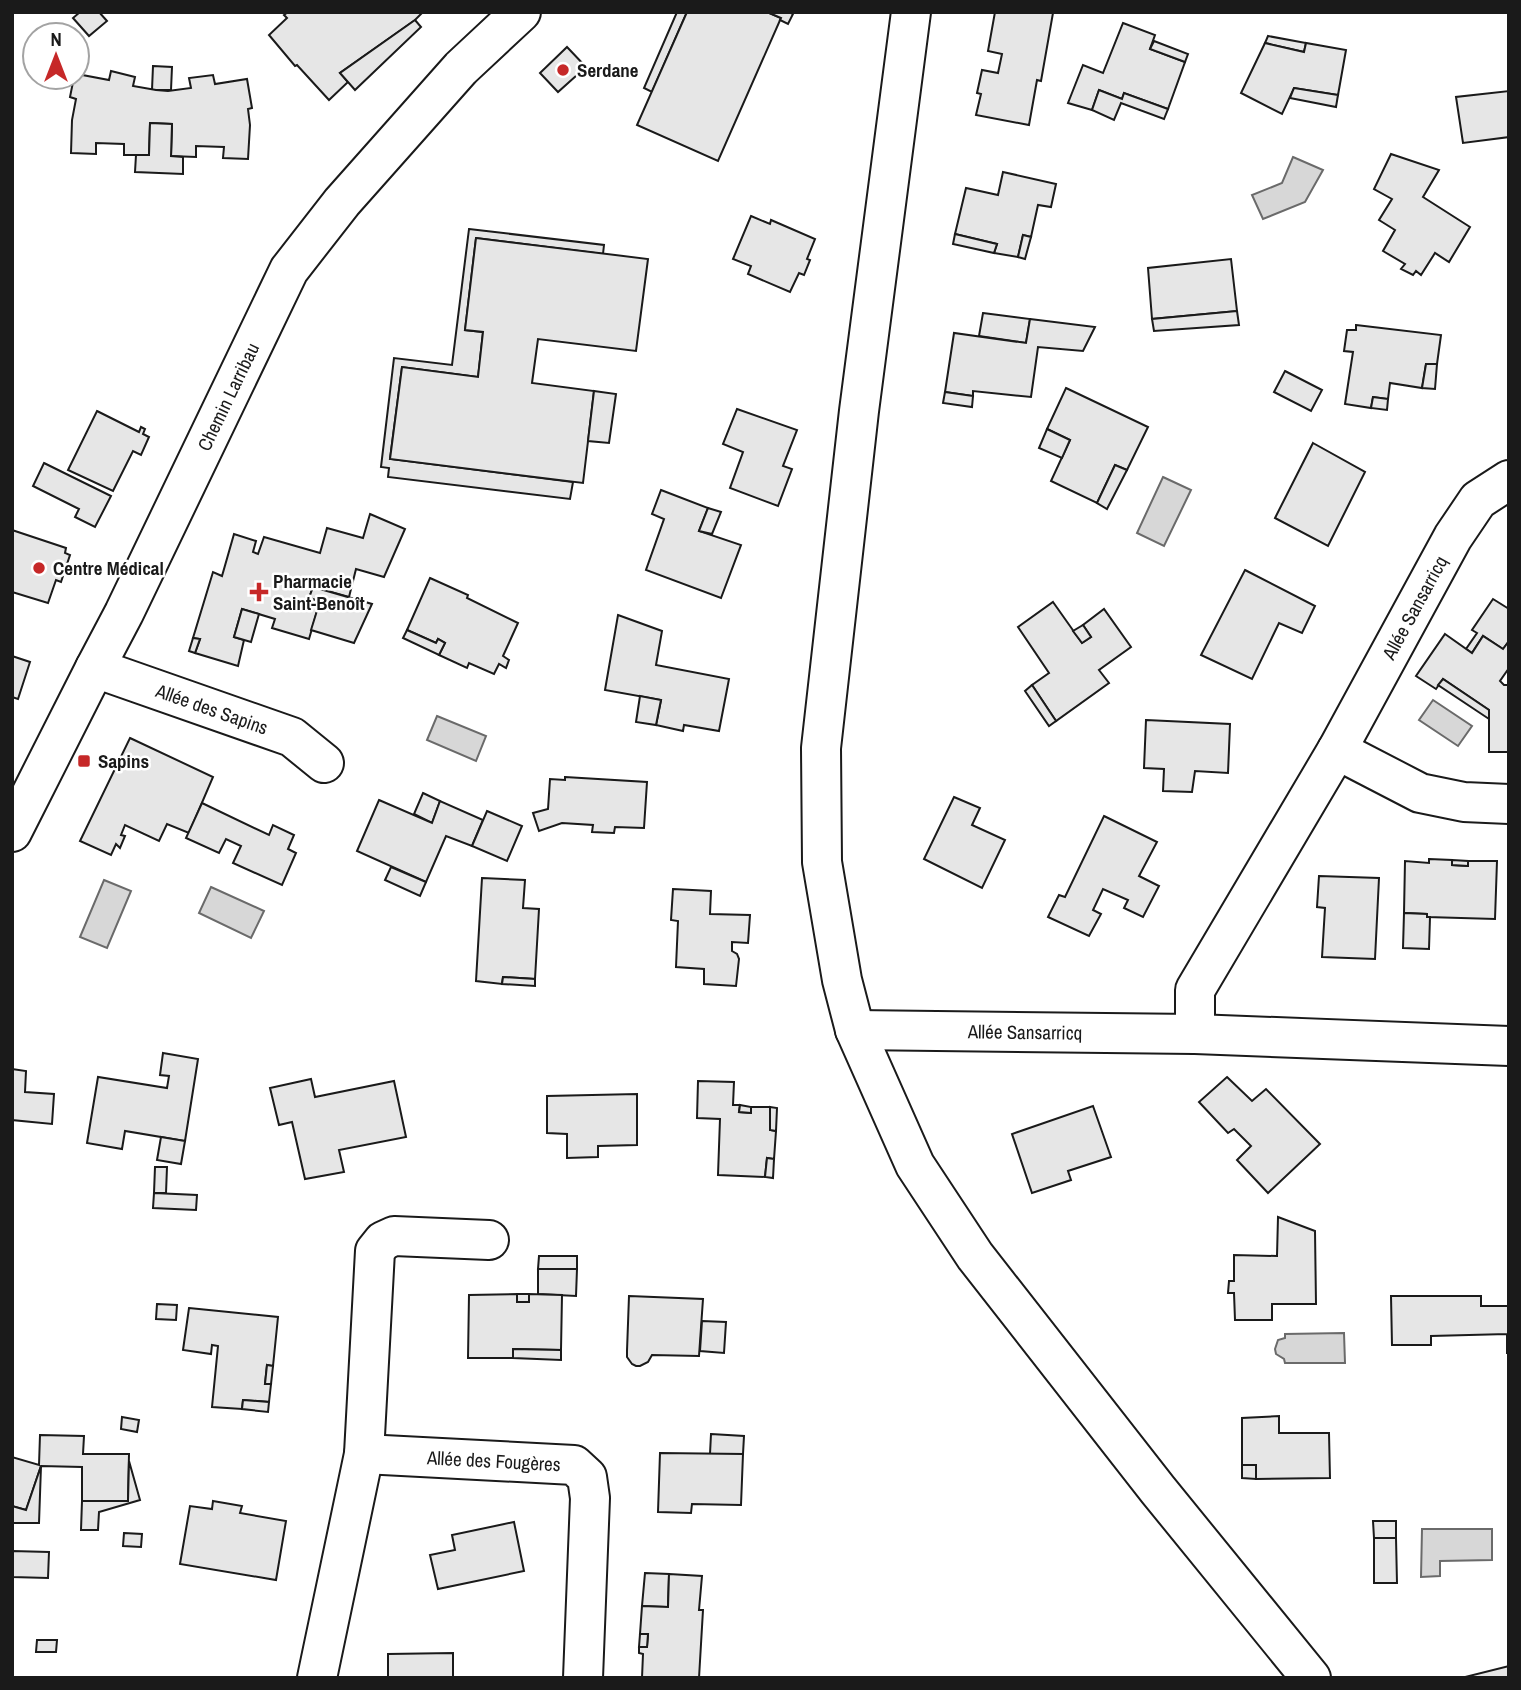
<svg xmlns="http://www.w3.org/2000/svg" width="1521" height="1690" font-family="'Archivo Narrow',sans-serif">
	<rect width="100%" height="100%" fill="#fff"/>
	<!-- water -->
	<g fill="#d7d7d7" stroke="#6a6a6a" stroke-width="2">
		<path d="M1293 157 1323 170 1305 202 1263 219 1252 195 1282 183Z"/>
		<path d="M1163 477 1191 490 1164 546 1137 533Z"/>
		<path d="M1433 700 1472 726 1458 746 1419 720Z"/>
		<path d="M437 716 486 736 476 761 427 740Z"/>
		<path d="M104 880 131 891 107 948 80 937Z"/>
		<path d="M211 887 264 911 251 938 199 913Z"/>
		<path d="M1344 1333 1345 1363H1285L1284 1359 1276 1354 1275 1349 1278 1340 1285 1338V1334Z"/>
		<path d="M1422 1529H1492V1560L1440 1561V1576L1421 1577Z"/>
	</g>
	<!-- building -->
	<g fill="#e6e6e6" stroke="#1a1a1a" stroke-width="2">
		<path d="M80 12H99L107 21 89 36 73 18Z"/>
		<path d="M288 12H423L415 20 340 73 348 82 329 100 297 65 295 66 269 35 287 18 284 15Z"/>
		<path d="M677 12H687L652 92 644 88Z"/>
		<path d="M687 12H767L781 18 718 161 637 125Z"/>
		<path d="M767 12H789L793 14 788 24 780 20 781 18Z"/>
		<path d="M995 12 1053 13 1041 81 1037 80 1029 125 976 115 981 94 977 93 982 70 998 73 1002 54 988 51Z"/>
		<path d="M415 20 421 27 355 90 340 73Z"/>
		<path d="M1123 23 1155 35 1150 49 1185 62 1168 109 1124 93 1122 99 1099 90 1092 110 1068 103 1083 65 1103 73Z"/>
		<path d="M1268 36 1306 43 1304 52 1265 43Z"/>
		<path d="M1154 41 1188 54 1185 62 1150 49Z"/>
		<path d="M1265 43 1304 52 1306 43 1346 50 1338 95 1294 88 1282 114 1241 93Z"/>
		<path d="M567 47 586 67 558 92 540 73Z"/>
		<path d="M153 66 172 67 171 90H152Z"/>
		<path d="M111 71 135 77 133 86 156 90 168 91 191 88 189 78 213 75 215 84 247 79 252 108 248 109 250 125 248 159 223 158 224 147 196 146V157L171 156 172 124 150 123 149 155H124V144L96 143V154L71 153 72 120 76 99 70 97 74 77H77V74L109 80Z"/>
		<path d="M1294 88 1338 95 1336 107 1290 98Z"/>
		<path d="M1099 90 1122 99 1124 93 1168 109 1164 119 1121 103 1114 120 1092 110Z"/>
		<path d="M1509 91V137L1463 143 1456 97Z"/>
		<path d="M150 123 172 124 171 156 183 157V174L135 172 136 155H149Z"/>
		<path d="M1391 154 1439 170 1423 197 1470 227 1449 262 1435 253 1421 275 1416 271 1413 275 1401 269 1405 264 1383 251 1395 230 1379 220 1392 199 1374 189Z"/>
		<path d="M1003 172 1056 184 1051 207 1038 205 1031 237 1023 235 1018 257 994 253 997 244 955 234 966 188 998 195Z"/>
		<path d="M751 216 770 224 771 220 815 239 807 259 810 260 804 275 799 273 790 292 748 274 751 266 733 259Z"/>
		<path d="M469 229 604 245 603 254 476 238 465 330 483 332 478 377 402 367 390 459 573 482 570 499 388 477 389 468 381 467 394 358 452 365Z"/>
		<path d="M955 234 997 244 994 253 953 244Z"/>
		<path d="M1023 235 1031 237 1025 259 1018 257Z"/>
		<path d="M476 238 648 259 636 351 538 339 532 383 594 391 583 483 390 459 402 367 478 377 483 332 465 330Z"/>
		<path d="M1231 259 1237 311 1152 319 1148 268Z"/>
		<path d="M1237 311 1239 325 1154 331 1152 319Z"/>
		<path d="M983 313 1030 319 1026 343 979 336Z"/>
		<path d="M1030 319 1095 327 1083 351 1038 347 1031 397 973 391V396L945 392 954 333 1026 343Z"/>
		<path d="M1356 325 1441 335 1437 364H1426L1422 388 1390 383 1388 399 1373 397 1371 408 1345 404 1353 352 1344 351 1347 330H1356Z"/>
		<path d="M1426 364H1437L1435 389 1422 388Z"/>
		<path d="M1285 371 1322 390 1311 411 1274 392Z"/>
		<path d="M1066 388 1148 427 1127 470 1115 465 1097 503 1051 481 1070 440 1047 429Z"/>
		<path d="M594 391 616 394 609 443 588 441Z"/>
		<path d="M945 392 973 396 972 407 943 403Z"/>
		<path d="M1373 397 1388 399 1387 410 1371 408Z"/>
		<path d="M737 409 797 430 783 466 792 469 778 506 730 488 743 452 723 444Z"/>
		<path d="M97 411 139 432 141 427 145 429 143 434 149 437 141 455 133 451 113 491 68 470Z"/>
		<path d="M1047 429 1070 440 1062 458 1039 448Z"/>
		<path d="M1313 443 1365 472 1328 546 1275 518Z"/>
		<path d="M44 463 111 496 95 527 75 517 79 509 33 486Z"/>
		<path d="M1115 465 1127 470 1107 509 1097 503Z"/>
		<path d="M661 490 708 508 699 531 741 545 721 598 646 570 664 519 652 514Z"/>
		<path d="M708 508 721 512 712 534 699 531Z"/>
		<path d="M370 514 405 529 384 577 356 569 349 597 313 587 309 598 320 601 309 639 272 628 275 619 242 609 234 637 244 640 238 666 195 653 200 639 193 638 213 572 222 576 234 534 256 541 253 552 258 554 264 537 320 553 327 528 363 538Z"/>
		<path d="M12 530 66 548 65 553 70 555 61 582 56 580 48 603 12 592Z"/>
		<path d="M1245 570 1315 606 1302 633 1279 623 1252 679 1201 655Z"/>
		<path d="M430 578 468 595 467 598 518 623 503 656 509 660 506 668 499 664 494 674 469 663 467 668 439 655 445 643 438 639 436 643 407 630Z"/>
		<path d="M313 587 372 604 354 643 311 630 320 601 309 598Z"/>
		<path d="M1493 599 1509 609V641L1503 649 1483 636 1472 653 1466 649 1477 633 1472 630Z"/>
		<path d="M1053 602 1082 643 1091 637 1083 625 1104 609 1131 647 1099 670 1109 683 1056 721 1032 685 1049 673 1018 627Z"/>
		<path d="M242 609 259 614 251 642 234 637Z"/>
		<path d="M618 615 662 631 656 665 729 679 719 731 684 725 683 731 656 725 661 700 605 690Z"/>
		<path d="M1083 625 1091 637 1082 643 1073 631Z"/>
		<path d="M407 630 436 643 438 639 445 643 439 655 403 638Z"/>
		<path d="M1445 634 1472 653 1483 636 1503 649 1509 641V668L1500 681 1504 685H1509V752H1489V710L1443 679 1436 689 1416 676Z"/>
		<path d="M193 638 200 639 195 653 189 651Z"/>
		<path d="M12 656 30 662 18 699 12 697Z"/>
		<path d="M1443 679 1489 710V719L1438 685Z"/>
		<path d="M1032 685 1056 721 1049 726 1025 691Z"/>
		<path d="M640 696 661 700 656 725 636 722Z"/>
		<path d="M1146 720 1230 724 1228 773 1195 771 1192 792 1163 791 1164 769 1144 768Z"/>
		<path d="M130 738 213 777 189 833 167 824 159 841 125 825 121 835 125 836 120 848 116 844 111 855 80 841Z"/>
		<path d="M565 777 647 782 644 828 615 827 614 833 592 832 593 825 562 823 539 831 533 813 548 809 550 779 565 780Z"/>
		<path d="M423 793 440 801 432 823 414 814Z"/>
		<path d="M954 797 980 808 972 825 1005 840 982 888 924 859Z"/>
		<path d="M379 800 432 823 440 801 483 820 472 846 446 836 426 882 357 851Z"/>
		<path d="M202 803 269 835 273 825 294 835 288 849 296 853 282 885 233 863 241 846 226 839 219 853 186 838Z"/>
		<path d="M487 811 522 826 507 861 472 846Z"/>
		<path d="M1104 816 1157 842 1139 876 1159 886 1143 917 1124 908 1128 900 1103 889 1093 910 1101 914 1089 936 1048 917 1059 895 1065 897Z"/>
		<path d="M1429 859 1452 860V865L1468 866V861H1497L1495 919 1427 917V914L1404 913 1405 861 1429 863Z"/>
		<path d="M1452 860 1468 861V866L1452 865Z"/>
		<path d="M391 867 426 882 420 896 385 880Z"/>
		<path d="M1319 876 1379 878 1375 959 1322 957 1325 908 1317 907Z"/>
		<path d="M482 878 525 880 523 908 539 909 535 979 503 977 502 984 476 981Z"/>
		<path d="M673 889 711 891 710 914 750 915 748 943 732 942V951L737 954 739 959 736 986 704 984V969L676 967 678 921 671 920Z"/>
		<path d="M1404 913 1427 914V917H1430L1429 949 1403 948Z"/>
		<path d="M503 977 535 979V986L502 984Z"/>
		<path d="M163 1053 198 1059 185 1141 125 1131 122 1149 87 1143 98 1077 167 1088 169 1076 160 1075Z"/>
		<path d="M12 1069 26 1071 25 1092 54 1094 52 1124 12 1120Z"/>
		<path d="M1227 1077 1252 1101 1266 1089 1320 1144 1268 1193 1237 1160 1251 1146 1234 1129 1228 1133 1199 1102Z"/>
		<path d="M311 1079 315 1097 394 1081 406 1137 339 1150 344 1172 305 1179 292 1122 279 1125 270 1088Z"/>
		<path d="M698 1081 734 1082 733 1105H740L739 1112 751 1113V1107H770V1130L776 1131 774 1159 767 1158 765 1177 718 1175 720 1119 697 1118Z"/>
		<path d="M637 1094V1145L598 1146V1157L567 1158V1134L547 1133V1096Z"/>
		<path d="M740 1105 751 1107V1113L739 1112Z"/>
		<path d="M1093 1106 1111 1157 1068 1171 1071 1180 1032 1193 1012 1134Z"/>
		<path d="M770 1107 777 1108 776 1131 770 1130Z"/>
		<path d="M161 1137 185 1141 181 1164 157 1160Z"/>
		<path d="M767 1158 774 1159 773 1178 765 1177Z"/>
		<path d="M155 1167H167L166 1193H154Z"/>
		<path d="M154 1193 197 1195 196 1210 153 1208Z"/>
		<path d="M1278 1217 1315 1231 1316 1304H1272V1320H1235L1234 1293H1228L1229 1281H1234V1255L1277 1256Z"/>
		<path d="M539 1256H577V1269H538Z"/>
		<path d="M538 1269H577L576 1296 538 1294Z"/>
		<path d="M517 1294V1302H529V1294L562 1295 561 1350 513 1349V1358H468L469 1295Z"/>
		<rect x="517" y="1294" width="12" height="8"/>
		<path d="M629 1296 703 1299 699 1356 652 1355 648 1362 640 1366H636L632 1364 627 1357V1351Z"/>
		<path d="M1391 1296H1481V1306H1509V1353H1507V1334L1431 1336V1345H1392Z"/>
		<path d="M157 1304 177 1305 176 1320 156 1319Z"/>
		<path d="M189 1308 278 1317 273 1366 267 1365 265 1384H271L269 1402 243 1400 242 1409 212 1407 218 1346 212 1345 211 1354 183 1350Z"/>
		<path d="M702 1321 726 1322 724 1353 700 1351Z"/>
		<path d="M513 1349 561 1350V1360L513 1358Z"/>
		<path d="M267 1365 273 1366 271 1384H265Z"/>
		<path d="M243 1400 269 1402 268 1412 242 1409Z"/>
		<path d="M1279 1416V1433H1329L1330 1478 1256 1479V1465H1242V1418Z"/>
		<path d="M122 1417 139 1420 137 1432 121 1429Z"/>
		<path d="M711 1434 744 1436 743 1454H710Z"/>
		<path d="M40 1435 84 1436 83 1454H129L128 1501H82V1467L41 1466 26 1510 12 1506V1457L39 1465Z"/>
		<path d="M660 1453 743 1454 741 1505 692 1504 691 1513 658 1512Z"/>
		<path d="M129 1461 140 1500 99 1512 98 1530H81L82 1501H128Z"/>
		<path d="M1242 1465H1256V1479L1242 1478Z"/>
		<path d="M41 1466 39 1523H12V1506L26 1510Z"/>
		<path d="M213 1501 242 1506 240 1513 286 1521 276 1580 180 1564 190 1506 212 1509Z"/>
		<path d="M1373 1521H1396V1538H1374Z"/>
		<path d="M514 1522 524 1571 438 1589 430 1555 455 1550 452 1535Z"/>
		<path d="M124 1533 142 1534 141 1547 123 1546Z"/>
		<path d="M1374 1538H1396L1397 1583H1374Z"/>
		<path d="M12 1551 49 1552 48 1578 12 1577Z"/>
		<path d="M645 1573 669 1574 668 1607 642 1606Z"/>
		<path d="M669 1574 702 1576 699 1610H703L699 1678H642L643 1654 639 1653V1647H647L648 1634H640L642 1606 668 1607Z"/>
		<path d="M640 1634H648L647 1647H639Z"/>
		<path d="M37 1640H57L56 1652H36Z"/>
		<path d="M453 1653V1678H388V1654Z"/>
		<path d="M1509 1666V1678H1465V1677Z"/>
	</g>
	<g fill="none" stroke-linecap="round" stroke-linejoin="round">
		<defs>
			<g id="minor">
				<path d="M911 12 859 411 821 748 822 862 842 980 855 1030 915 1165 975 1256 1158 1490 1311 1678"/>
				<path id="s1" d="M95 668 292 737 324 763"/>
				<path d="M1337 750 1420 793 1464 802 1509 804"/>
				<path id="s2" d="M12 832 95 668 124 613 289 270 342 202 461 68 521 12"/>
				<path id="s3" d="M855 1030 1195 1034 1509 1046"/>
				<path id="s4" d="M1195 1034V990L1337 750 1453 537 1478 500 1509 480"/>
				<path id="s5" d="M364 1454 574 1465 587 1477 590 1498 583 1678"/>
				<path d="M317 1678 364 1454 375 1251 383 1241 394 1236 489 1240"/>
			</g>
		</defs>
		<!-- minor casing -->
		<use href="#minor" stroke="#1a1a1a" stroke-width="42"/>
		<!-- minor -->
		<use href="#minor" stroke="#fff" stroke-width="38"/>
	</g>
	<!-- markers -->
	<g fill="#c62828" stroke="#fff" stroke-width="2.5">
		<circle cx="563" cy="70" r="7"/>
		<circle cx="39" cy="568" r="7"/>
		<path d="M255.5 581.5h7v7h7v7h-7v7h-7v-7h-7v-7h7z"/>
		<rect x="77" y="754" width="14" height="14" rx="3.5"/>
	</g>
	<g text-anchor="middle" stroke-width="5" stroke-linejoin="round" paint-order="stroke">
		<!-- poi labels -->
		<g font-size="19" font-weight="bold" fill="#1a1a1a" stroke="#fff" text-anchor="start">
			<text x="577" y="77">Serdane</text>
			<text x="53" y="575">Centre Médical</text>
			<text x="273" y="588">Pharmacie<tspan x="273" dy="22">Saint-Benoît</tspan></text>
			<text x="98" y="768">Sapins</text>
		</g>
		<!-- street labels -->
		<g font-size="19" fill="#1a1a1a" stroke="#fff">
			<text dy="7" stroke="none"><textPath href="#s2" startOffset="486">Chemin Larribau</textPath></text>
			<text dy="7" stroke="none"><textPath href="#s4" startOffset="485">Allée Sansarricq</textPath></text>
			<text dy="7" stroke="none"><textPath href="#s1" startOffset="124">Allée des Sapins</textPath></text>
			<text dy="7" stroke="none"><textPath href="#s3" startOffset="170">Allée Sansarricq</textPath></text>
			<text dy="7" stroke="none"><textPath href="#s5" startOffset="130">Allée des Fougères</textPath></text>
		</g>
	</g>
	<!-- border -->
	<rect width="1521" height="1690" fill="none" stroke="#1a1a1a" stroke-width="28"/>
	<!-- north arrow -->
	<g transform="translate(56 56)"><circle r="33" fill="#ffffff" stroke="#a3a3a3" stroke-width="2"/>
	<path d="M0-5L12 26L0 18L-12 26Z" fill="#c62828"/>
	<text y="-10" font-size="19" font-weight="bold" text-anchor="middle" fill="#1a1a1a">N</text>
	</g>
</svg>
